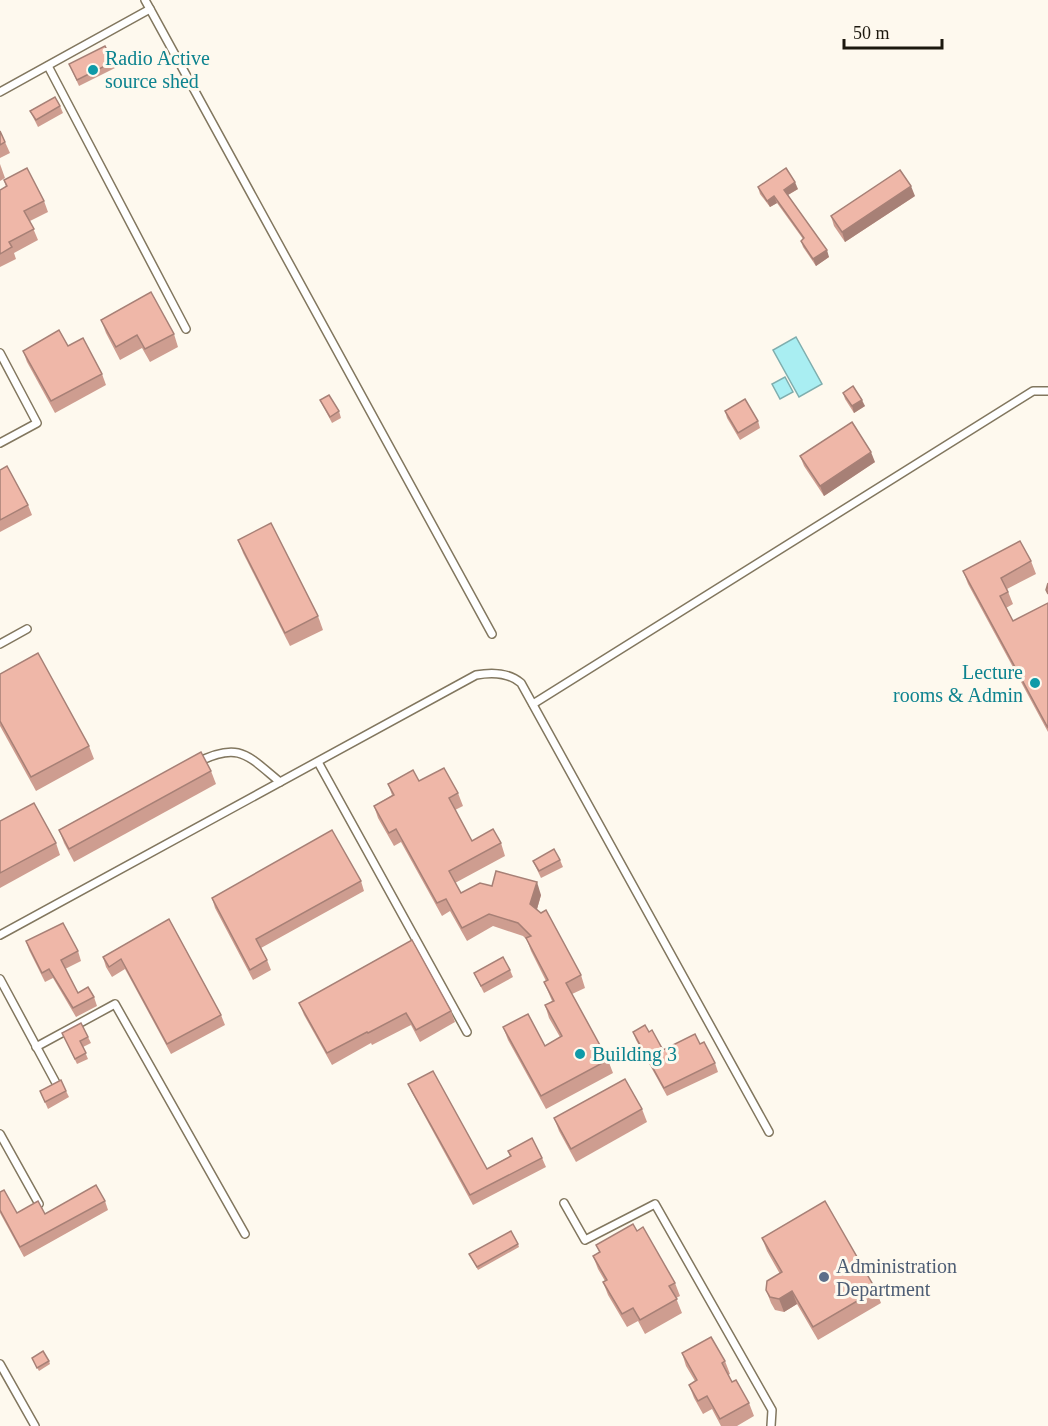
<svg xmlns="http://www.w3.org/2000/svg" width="1048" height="1426" font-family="'Times New Roman',serif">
	<rect width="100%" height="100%" fill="#fef9ee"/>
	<!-- water -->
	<g fill="#a9eef2" stroke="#7faeae" stroke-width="1.5">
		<path d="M796 337 822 384 799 397 773 350Z"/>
		<path d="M785 377 793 392 780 399 772 384Z"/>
	</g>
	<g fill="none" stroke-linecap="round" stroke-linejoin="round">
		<defs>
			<g id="lane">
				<path d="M145 0 150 9"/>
				<path d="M48 66 186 329"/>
				<path d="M0 92 150 9 492 634"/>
				<path d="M0 353 37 423 0 443"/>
				<path d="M0 644 27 629"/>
				<path d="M533 704 1033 391H1048"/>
				<path d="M318 762 467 1032"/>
				<path d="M196 763C239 741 247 755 280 782"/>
				<path d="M0 935 476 675C492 672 508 672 521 683L769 1132"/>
				<path d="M0 979 56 1083"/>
				<path d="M36 1047 115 1004 245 1234"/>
				<path d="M0 1134 39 1204"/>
				<path d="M564 1203 585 1240 655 1204 772 1410 771 1426"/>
				<path d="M0 1364 35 1426"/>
			</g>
		</defs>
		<!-- lane casing -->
		<use href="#lane" stroke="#82775f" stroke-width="10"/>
		<!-- lane -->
		<use href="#lane" stroke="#fff" stroke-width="7"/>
	</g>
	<!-- wall -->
	<g fill="#ce9d90">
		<path d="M113 62 115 68 79 86 69 64Z"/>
		<path d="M60 106 63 113 38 127 30 111Z"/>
		<path d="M0 131 10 153 0 158Z"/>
		<path d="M0 164 5 178 0 181Z"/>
		<path d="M4 180 44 201 48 212 30 221 38 240 14 253 16 259 0 267V190L6 187Z"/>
		<path d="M758 187 798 189 788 195 829 257 816 266 803 247 801 241 803 239 777 203 770 207 760 194Z"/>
		<path d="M915 196 845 242 834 226 831 216Z"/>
		<path d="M101 320 174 334 178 347 150 362 142 348 120 360 106 333Z"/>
		<path d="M68 346 102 374 106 385 55 413 27 362 23 351Z"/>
		<path d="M843 393 865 406 854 413 845 399Z"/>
		<path d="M320 400 339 411 341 418 332 423 323 406Z"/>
		<path d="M725 411 758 421 760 428 740 440 727 418Z"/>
		<path d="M800 456 875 462 824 496 804 466Z"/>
		<path d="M0 470 28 505 32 515 0 532Z"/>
		<path d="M238 540 318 616 323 630 290 646 243 553Z"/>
		<path d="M1031 561 1036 574 1007 589 1013 604 1006 608 1013 621 1048 603V732L968 584 963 571Z"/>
		<path d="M0 674 89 746 94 759 36 791 0 726Z"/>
		<path d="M211 771 216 784 74 862 64 843 59 830Z"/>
		<path d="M419 781 458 793 463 806 455 810 472 841 501 843 505 856 455 883 461 893 492 886 541 895 537 909 581 975 585 988 572 994 608 1060 613 1073 546 1109 508 1040 503 1027 545 1046 560 1037 549 1018 545 1005 552 1001 544 982 546 981 531 951 527 940 523 936 493 926 467 941 450 911 442 916 401 842 394 846 378 818 374 806 392 795 388 784Z"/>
		<path d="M0 821 56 843 60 855 0 888Z"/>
		<path d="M560 860 563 867 541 878 533 861Z"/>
		<path d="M361 881 364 891 261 948 267 960 271 970 253 980 215 908 212 898Z"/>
		<path d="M169 919 221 1015 225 1025 171 1054 125 969 112 977 106 967 103 957Z"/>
		<path d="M26 941 78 951 81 961 65 969 78 993 94 997 97 1006 76 1017 53 978 45 982 29 950Z"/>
		<path d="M510 970 513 977 484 993 474 973Z"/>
		<path d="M299 1003 451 1011 455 1022 420 1042 411 1025 372 1045 371 1043 332 1065 304 1015Z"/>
		<path d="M633 1032H649L663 1050 700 1044 715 1063 718 1072 667 1096 636 1040Z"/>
		<path d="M62 1033 88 1037 91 1043 83 1047 88 1059 77 1064Z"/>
		<path d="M408 1084 487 1169 510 1156 508 1151 542 1158 546 1167 473 1205 412 1093Z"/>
		<path d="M40 1091H66L69 1097 48 1109Z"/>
		<path d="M642 1109 647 1122 576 1162 559 1131 554 1118Z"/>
		<path d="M0 1192 17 1213 45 1214 105 1201 108 1210 24 1257 0 1213Z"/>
		<path d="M637 1231 675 1283 680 1296 676 1298 682 1313 645 1334 638 1321 627 1327 608 1295 603 1282 605 1281 598 1269 593 1256 599 1252 596 1245Z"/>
		<path d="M762 1238 876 1290 881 1303 818 1340 797 1304 784 1312 775 1310 771 1303 766 1290 780 1274 767 1251Z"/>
		<path d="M518 1244 519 1247 478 1270 469 1254Z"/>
		<path d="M682 1353 725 1361 730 1374 728 1375 732 1382 749 1403 754 1416 737 1426H721L712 1409 703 1414 694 1398 689 1385 695 1381 686 1366Z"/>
		<path d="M32 1358 49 1361 50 1364 39 1371Z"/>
	</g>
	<!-- shaded-wall -->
	<g fill="#a78076">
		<path d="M795 182 798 189 786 196 784 190Z"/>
		<path d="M911 186 915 196 845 242 842 232Z"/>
		<path d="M774 196 777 203 770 207 767 201Z"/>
		<path d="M827 250 829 257 816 266 813 259Z"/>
		<path d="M862 400 865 406 854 413 852 406Z"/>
		<path d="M871 452 875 462 824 496 820 486Z"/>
		<path d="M537 882 541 895 535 916 530 904Z"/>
		<path d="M792 1291 797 1304 784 1312 779 1299Z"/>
	</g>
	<!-- building -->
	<g fill="#efb7a8" stroke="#a78076" stroke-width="1.5">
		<path d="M105 46 113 62 77 80 69 64Z"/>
		<path d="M55 97 60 106 36 120 30 111Z"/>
		<path d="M0 131 5 142 0 145Z"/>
		<path d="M27 168 44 201 24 211 34 229 9 242 12 247 0 254V190L7 186 4 180Z"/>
		<path d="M786 168 795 182 784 190 827 250 813 259 801 241 804 238 774 196 767 201 758 187Z"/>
		<path d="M900 170 911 186 842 232 831 216Z"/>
		<path d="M151 292 174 334 145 349 137 335 116 347 101 320Z"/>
		<path d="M59 330 68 346 83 338 102 374 51 401 23 351Z"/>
		<path d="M853 386 862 400 852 406 843 393Z"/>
		<path d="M329 395 339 411 330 417 320 400Z"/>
		<path d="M745 399 758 421 738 433 725 411Z"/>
		<path d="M852 422 871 452 820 486 800 456Z"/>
		<path d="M7 466 28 505 0 520V470Z"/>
		<path d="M271 523 318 616 285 633 238 540Z"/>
		<path d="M1020 541 1031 561 1001 578 1008 592 1000 596 1013 621 1048 603V728L963 571Z"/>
		<path d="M1048 583V594L1046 590Z"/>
		<path d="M38 653 89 746 31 777 0 721V674Z"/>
		<path d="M201 752 211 771 69 849 59 830Z"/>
		<path d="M444 768 458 793 449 798 472 841 493 829 501 843 449 871 461 893 480 883 492 886 496 871 537 882 530 904 541 913 546 910 581 975 566 983 608 1060 541 1096 503 1027 528 1014 545 1046 562 1036 545 1005 554 1001 544 982 548 980 526 938 531 936 518 923 489 914 462 928 446 899 437 903 396 829 389 833 374 806 394 795 388 784 413 770 419 781Z"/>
		<path d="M34 803 56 843 0 873V821Z"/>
		<path d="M332 830 361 881 256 939 267 960 250 970 212 898Z"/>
		<path d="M554 849 560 860 539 871 533 861Z"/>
		<path d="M169 919 221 1015 167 1044 121 959 109 967 103 957Z"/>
		<path d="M63 923 78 951 61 960 78 993 88 987 94 997 73 1008 49 969 42 973 26 941Z"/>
		<path d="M412 940 451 1011 416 1030 406 1013 368 1033 367 1032 327 1053 299 1003Z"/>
		<path d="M503 957 510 970 481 986 474 973Z"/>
		<path d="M81 1023 88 1037 80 1041 86 1053 75 1059 62 1033Z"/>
		<path d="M645 1025 649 1032 652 1030 663 1050 695 1034 700 1044 704 1042 715 1063 664 1088 633 1032Z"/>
		<path d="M433 1071 487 1169 511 1156 508 1151 532 1138 542 1158 470 1195 408 1084Z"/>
		<path d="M625 1079 642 1109 571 1149 554 1118Z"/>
		<path d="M61 1080 66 1091 45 1102 40 1091Z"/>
		<path d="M96 1185 105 1201 20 1247 0 1210V1192L4 1190 17 1213 38 1201 45 1214Z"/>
		<path d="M825 1201 876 1290 813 1327 792 1291 779 1299 770 1297 766 1290 767 1281 782 1272 762 1238Z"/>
		<path d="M633 1224 637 1231 643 1227 675 1283 669 1286 677 1299 640 1320 633 1308 622 1314 603 1282 607 1280 593 1256 600 1252 596 1245Z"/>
		<path d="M511 1231 518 1244 477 1267 469 1254Z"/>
		<path d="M711 1337 725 1361 722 1363 732 1382 736 1380 749 1403 720 1419 707 1396 698 1401 689 1385 697 1380 682 1353Z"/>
		<path d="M43 1351 49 1361 37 1368 32 1358Z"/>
	</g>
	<!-- markers -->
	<g fill="#0f9aa8" stroke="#fef9ee" stroke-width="2">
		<circle cx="93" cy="70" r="6"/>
		<circle cx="1035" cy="683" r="6"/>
		<circle cx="580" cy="1054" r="6"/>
	</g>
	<circle fill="#5c6f8a" stroke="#fef9ee" stroke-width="2" cx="824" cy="1277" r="6"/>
	<g text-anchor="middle" stroke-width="6" stroke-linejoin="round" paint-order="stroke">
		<!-- culture labels -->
		<g font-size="20" fill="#0d838f" stroke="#fef9ee" text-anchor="start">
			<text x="105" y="65">Radio Active<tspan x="105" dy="23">source shed</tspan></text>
			<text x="1023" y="679" text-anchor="end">Lecture<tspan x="1023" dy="23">rooms &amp; Admin</tspan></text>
			<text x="592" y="1061">Building 3</text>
		</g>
		<!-- service labels -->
		<g font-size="20" fill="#4e5e75" stroke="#fef9ee" text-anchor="start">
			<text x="836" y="1273">Administration<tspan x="836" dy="23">Department</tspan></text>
		</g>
	</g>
	<!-- scale -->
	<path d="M844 39v9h98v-9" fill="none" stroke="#1c180e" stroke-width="3"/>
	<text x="853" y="39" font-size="18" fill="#1c180e" stroke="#fef9ee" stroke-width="4.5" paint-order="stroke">50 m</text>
</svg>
